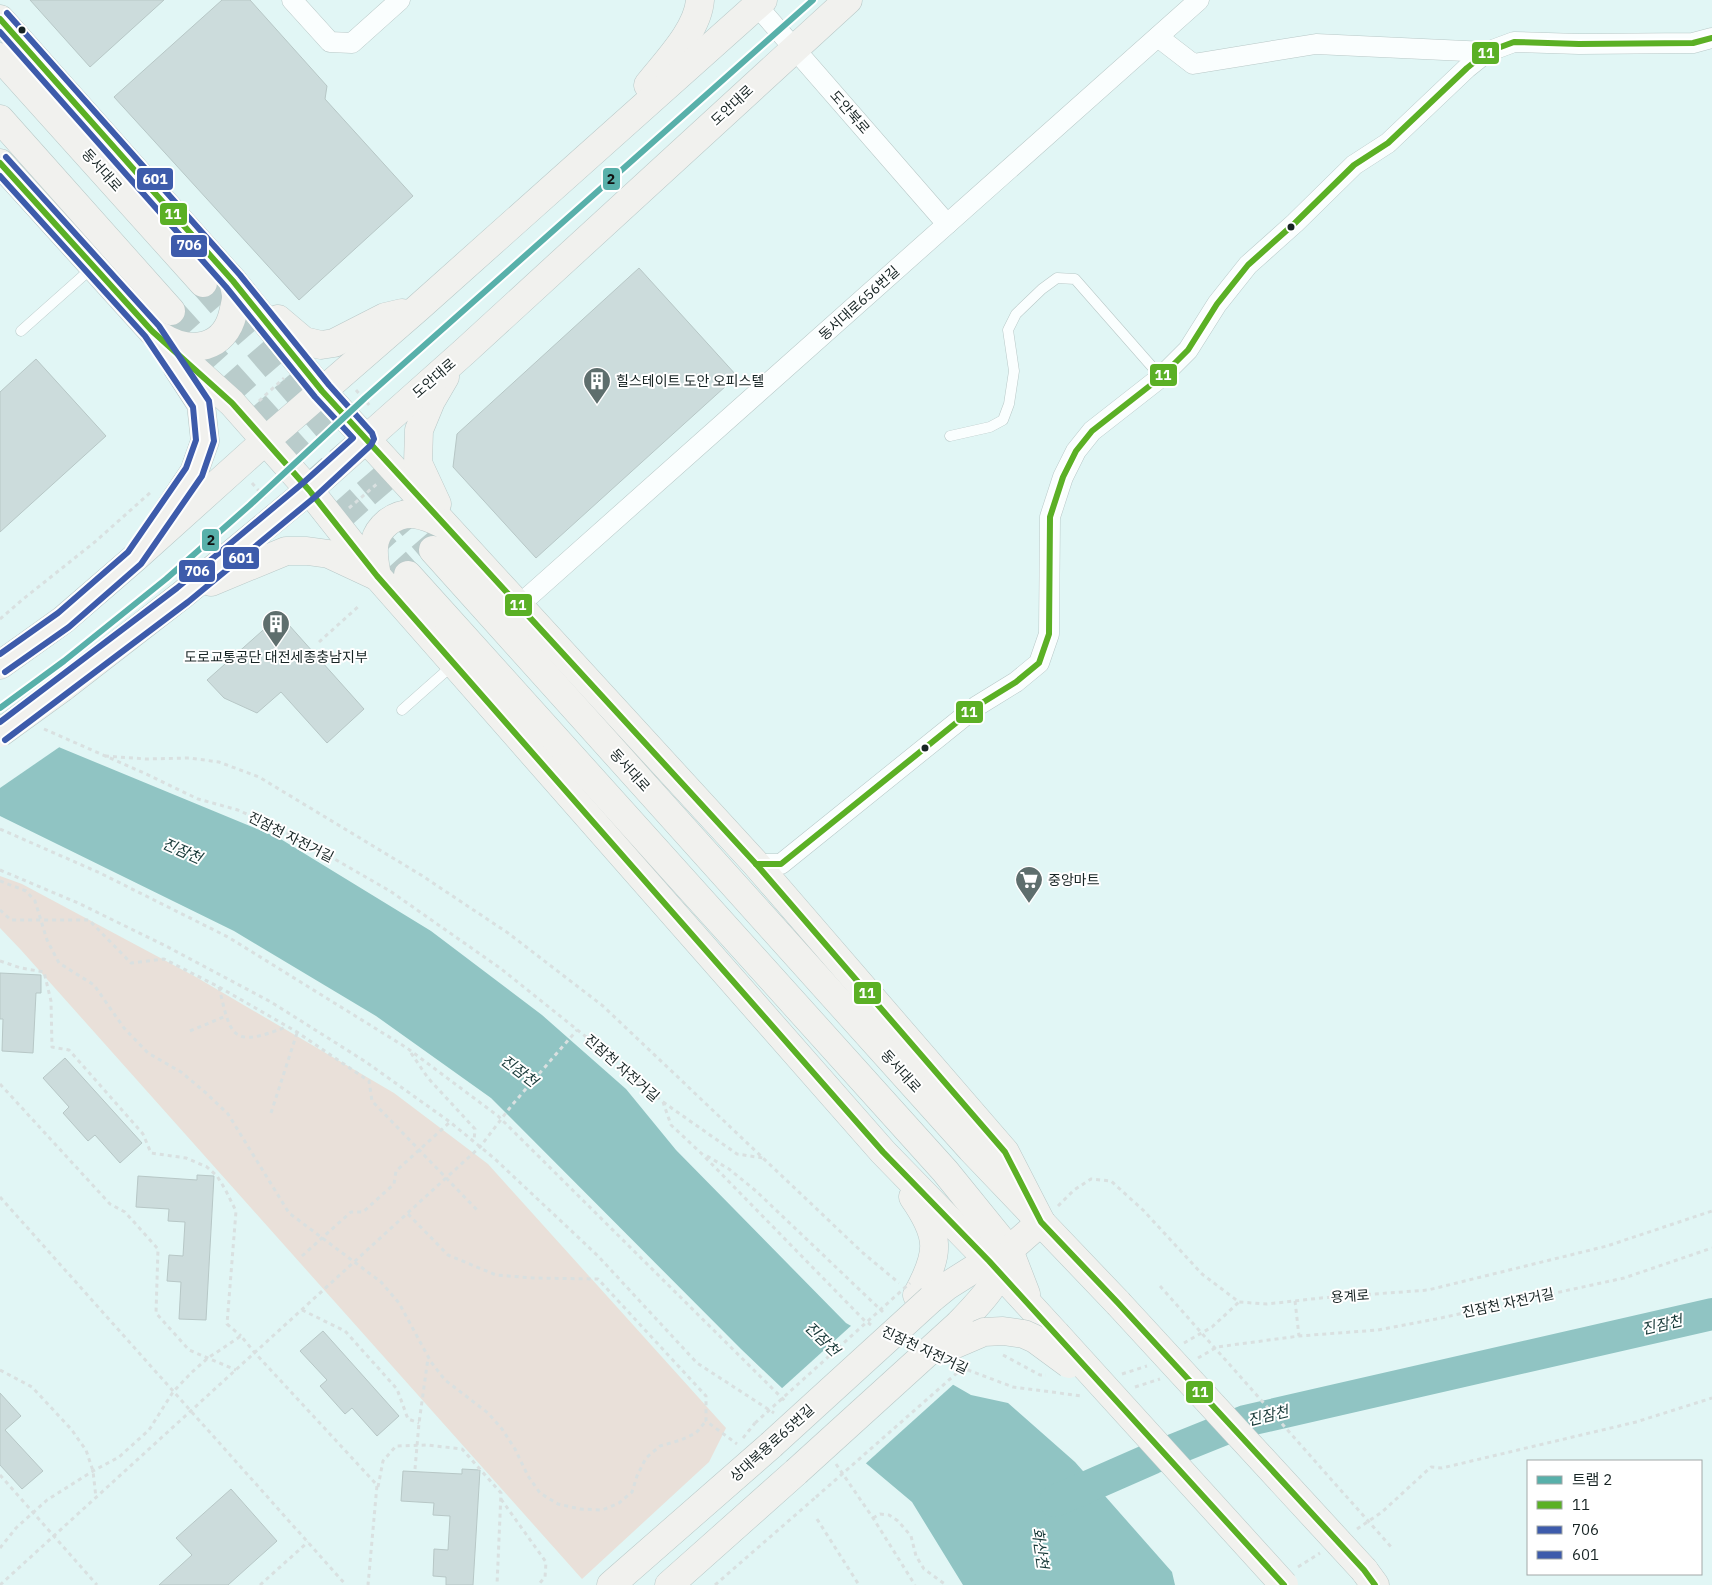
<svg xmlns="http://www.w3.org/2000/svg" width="1712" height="1585" font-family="'IBM Plex Sans','Noto Sans KR',sans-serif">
	<rect width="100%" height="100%" fill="#e1f6f5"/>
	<!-- green -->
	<path fill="#e9e0d9" d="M0 876 22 884 196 977 394 1093 488 1164 726 1428 709 1462 582 1579 21 950 0 928Z"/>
	<!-- water -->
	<path fill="#90c4c3" d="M0 719 61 748 279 838 431 931 542 1015 626 1089 676 1150 846 1323 971 1395 1008 1403 1075 1462 1172 1572 1175 1585H963L912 1502 824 1428 741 1349 491 1098 376 1016 234 931 0 816Z"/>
	<!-- pier -->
	<g fill="#e1f6f5">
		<path d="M0 716 61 746 0 788Z"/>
		<path d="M853 1324 955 1383 864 1465 823 1430 780 1390Z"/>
	</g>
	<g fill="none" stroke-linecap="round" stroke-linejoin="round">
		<!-- river -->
		<path stroke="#90c4c3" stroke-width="32" d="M1055 1501 1153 1458 1245 1421 1712 1314"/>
	</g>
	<!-- building -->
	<g fill="#ccdcdc" stroke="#b7c7c6">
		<path d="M30 0H164L90 67Z"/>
		<path d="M222 0H250L327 86 325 99 413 196 299 300 114 97Z"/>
		<path d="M639 268 737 376 536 558 453 467 457 434Z"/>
		<path d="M36 359 106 436 0 532V392Z"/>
		<path d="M280 615 364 709 327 743 281 692 257 713 224 698 207 680Z"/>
		<path d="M0 973 41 975V993H36L33 1053 2 1051 3 1019H0Z"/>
		<path d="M65 1058 142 1143 120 1163 95 1135 88 1141 63 1113 69 1107 43 1078Z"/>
		<path d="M197 1175 214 1176 206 1320 179 1319 181 1282 167 1281 169 1255 183 1256 185 1222 168 1221 169 1209 136 1207 138 1176 197 1180Z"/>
		<path d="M323 1331 399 1416 377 1436 352 1408 345 1414 320 1386 327 1380 300 1351Z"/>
		<path d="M0 1393 21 1416 5 1430 43 1471 22 1489 0 1465Z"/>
		<path d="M462 1469 480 1470 473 1585H446V1577L433 1576 434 1549 448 1550 450 1516 433 1515 434 1503 401 1501 403 1471 462 1474Z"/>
		<path d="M231 1489 277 1541 228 1585H159L192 1555 176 1538Z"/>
	</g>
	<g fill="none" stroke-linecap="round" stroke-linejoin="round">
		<!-- secondary-tunnel -->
		<g stroke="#b9cccb" stroke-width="28" stroke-dasharray="28 14" stroke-linecap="butt">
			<path d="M203 283 433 550"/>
			<path d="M171 311 408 575"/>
		</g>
		<defs>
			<g id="lane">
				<path d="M21 331 93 267"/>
				<path d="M950 436 990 427 1003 420 1009 404 1014 371 1008 330 1016 314 1042 289 1057 278 1075 279 1161 377"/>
				<path d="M402 710 454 664"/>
			</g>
			<g id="street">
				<path d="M292 0 330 42 352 43 400 0"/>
				<path d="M752 0 947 224"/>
				<path d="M1158 37 1193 64 1316 44 1487 52"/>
				<path d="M518 606 1199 0"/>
				<path d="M756 864H781L977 706 1016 682 1039 663 1049 634 1050 517 1063 477 1076 451 1092 431 1161 377 1188 350 1217 304 1248 265 1295 223 1354 165 1388 143 1467 68 1487 52 1514 42 1579 44 1693 43 1712 38"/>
			</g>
			<g id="secondary">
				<path d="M0 19 233 281 322 391 756 864 1005 1152 1041 1222"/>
				<path d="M0 57 203 283"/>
				<path d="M648 85C666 62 698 30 700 0"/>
				<path d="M0 119 171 311"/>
				<path d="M0 163 152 331 232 403 309 490 377 576 883 1152 989 1261 1056 1334"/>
				<path d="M278 319 304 341 321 345 334 343 385 317 402 313"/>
				<path d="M162 337C191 355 225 349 233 313 234 308 236 302 236 297 236 292 234 286 233 281"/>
				<path d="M437 504 418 463 419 430 431 401 445 377"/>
				<path d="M162 520 194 472 205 441 201 404 177 367"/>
				<path d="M433 550 971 1149 1118 1303"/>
				<path d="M408 575 945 1171 1009 1250 1026 1294"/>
				<path d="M377 576C375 565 372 552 375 541 377 532 382 527 388 522 407 508 424 515 443 524"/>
				<path d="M211 582 286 551H307L329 554 374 575"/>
				<path d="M0 665 63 620 135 558 265 441 418 308 763 0"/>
				<path d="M62 688 182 595 309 490 464 352 848 0"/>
				<path d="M913 1197C941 1237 940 1253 917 1295"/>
				<path d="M931 1299 947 1286 977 1267 1009 1250 1041 1222"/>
				<path d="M959 1324C980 1302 997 1285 1007 1256"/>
				<path d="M1364 1570 1375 1585"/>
				<path d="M611 1585 771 1445"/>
				<path d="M669 1585 796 1472"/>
			</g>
		</defs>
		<!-- lane casing -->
		<use href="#lane" stroke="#b8c8c7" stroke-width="11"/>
		<!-- street casing -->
		<use href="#street" stroke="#b8c8c7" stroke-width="21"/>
		<!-- secondary casing -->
		<use href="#secondary" stroke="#b8c8c7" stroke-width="29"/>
		<!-- path -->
		<g stroke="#d9e0e0" stroke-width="3" stroke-dasharray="4 4" stroke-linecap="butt">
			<path d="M356 390 370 406"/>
			<path d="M259 401 284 378"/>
			<path d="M252 483 266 499"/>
			<path d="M349 508 378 483"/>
			<path d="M0 619 22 600 96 541 152 491"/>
			<path d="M319 642 360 605"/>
			<path d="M44 729 144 773 198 799 238 810 298 838 390 891 500 968 600 1048 663 1102 671 1125 701 1153 864 1320 871 1325"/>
			<path d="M105 756 146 759 189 758 219 762 259 777 421 875 508 933 603 1006 863 1253 899 1283"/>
			<path d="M0 829 100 873 228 937 407 1048 498 1116 787 1403"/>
			<path d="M0 870 78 903 164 945 271 1002 366 1062 450 1122 495 1159 598 1256 697 1363 774 1413"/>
			<path d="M0 881 26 891 35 901 47 940 59 963 94 985 124 1028 148 1053 181 1072 206 1093 228 1114 289 1213 381 1282 399 1303 431 1362 445 1380 488 1413 502 1429 515 1449 528 1476 540 1493 558 1504 580 1509 602 1510 619 1503 632 1492 637 1476 646 1458 660 1446 681 1440 696 1433 706 1421"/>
			<path d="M0 910 11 920H89L131 963 164 959 219 987 297 1032 369 1081 372 1101 478 1211"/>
			<path d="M0 961 21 968 44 972 51 1001 52 1047 69 1050 143 1134 151 1153 186 1158 207 1167 217 1176 225 1189 236 1211 227 1324 241 1336"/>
			<path d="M219 987C231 1038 232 1048 286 1027"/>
			<path d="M190 1031 226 1016"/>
			<path d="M411 1053 428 1078 475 1129 474 1141"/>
			<path d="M0 1084 110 1204 125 1212 158 1249 156 1313 189 1350 236 1370"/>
			<path d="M663 1102 737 1154 763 1158"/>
			<path d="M271 1113 297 1033"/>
			<path d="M707 1156 729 1169 756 1191 883 1312"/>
			<path d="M0 1197 346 1585"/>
			<path d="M1058 1206 1074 1190 1091 1179 1111 1181 1143 1210 1202 1274 1239 1302 1267 1304 1321 1298 1428 1290 1607 1246 1712 1211"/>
			<path d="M408 1214 448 1255 496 1275 533 1278 598 1279 706 1396V1421L737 1444"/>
			<path d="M302 1256 351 1212H363L394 1184 396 1171 450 1122"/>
			<path d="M1295 1301 1299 1336"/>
			<path d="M302 1310 345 1331 397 1389 408 1419 419 1423"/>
			<path d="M1184 1343 1212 1327 1239 1302"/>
			<path d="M1003 1355 1040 1375H1046"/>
			<path d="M1198 1358 1217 1347 1299 1336 1378 1330 1436 1319 1624 1278 1712 1248"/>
			<path d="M960 1367 1013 1387 1082 1396"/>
			<path d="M0 1370 32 1387 71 1429 86 1450 93 1471 96 1498"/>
			<path d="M1122 1374 1147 1366"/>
			<path d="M1135 1387 1160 1379"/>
			<path d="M743 1438 755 1423"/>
			<path d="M836 1464 873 1518 915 1585"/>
			<path d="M415 1469 419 1423 428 1358"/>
			<path d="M0 1475 97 1585"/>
			<path d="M378 1487 383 1461 396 1446 427 1445 462 1449 501 1493 497 1585"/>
			<path d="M501 1499 546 1562 545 1577 538 1585"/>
			<path d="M873 1518 880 1514 889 1515 898 1521 911 1536 916 1556 924 1569 946 1585"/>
			<path d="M817 1519 859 1585"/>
			<path d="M1357 1529 1382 1512 1431 1467 1442 1468 1636 1422 1712 1398"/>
			<path d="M0 1548 16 1528 47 1500 93 1471 119 1457 149 1430 173 1392 191 1373 208 1358 241 1336 255 1353 377 1485 368 1585"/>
			<path d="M1298 1567 1320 1553"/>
			<path d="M0 1585 480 1147 512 1105 577 1030"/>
			<path d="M260 1585 308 1542"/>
			<path d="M715 1585 816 1497"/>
		</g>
		<!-- lane -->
		<use href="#lane" stroke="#fafefe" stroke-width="10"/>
		<!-- street -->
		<use href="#street" stroke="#fafefe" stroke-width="20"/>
		<!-- secondary -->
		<use href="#secondary" stroke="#f1f1ee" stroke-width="28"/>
		<defs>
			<g id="secondary-bridge">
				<path d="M0 733 62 688"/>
				<path d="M1118 1303 1364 1570"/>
				<path d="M1056 1334 1284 1585"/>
				<path d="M941 1344H956L984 1332 1003 1331 1024 1334 1035 1339 1069 1364"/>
				<path d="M771 1445 931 1299"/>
				<path d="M796 1472 959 1324"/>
			</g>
		</defs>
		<!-- secondary-bridge casing -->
		<use href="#secondary-bridge" stroke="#b8c8c7" stroke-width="29" stroke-linecap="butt"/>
		<!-- path-bridge -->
		<g stroke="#d9e0e0" stroke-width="3" stroke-dasharray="4 4" stroke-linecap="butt">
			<path d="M1160 1286 1392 1548"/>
			<path d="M755 1423 910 1283"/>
			<path d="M816 1497 966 1365"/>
		</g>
		<!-- secondary-bridge -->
		<use href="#secondary-bridge" stroke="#f1f1ee" stroke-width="28"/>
		<defs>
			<g id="bus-1">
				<path d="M0 19 233 281 322 391 756 864 1005 1152 1041 1222 1118 1303 1364 1570 1375 1585"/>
				<path d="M0 163 152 331 232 403 309 490 377 576 883 1152 989 1261 1284 1585"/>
				<path d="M756 864H781L977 706 1016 682 1039 663 1049 634 1050 517 1063 477 1076 451 1092 431 1161 377 1188 350 1217 304 1248 265 1295 223 1354 165 1388 143 1467 68 1487 52 1514 42 1579 44 1693 43 1712 38"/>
			</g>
			<g id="bus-2">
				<path d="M0 32 226 287 315 397 353 438 303 483 177 588 0 722"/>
				<path d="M0 176 145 336 193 407 196 440 186 468 128 552 58 613 0 654"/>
			</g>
			<g id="bus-3">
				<path d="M5 672 69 627 141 564 202 476 214 441 209 401 159 326 6 157"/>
				<path d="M5 740 188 602 315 497 371 445 374 439 372 433 329 385 240 275 7 13"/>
			</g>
		</defs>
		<!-- bus-1 casing -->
		<use href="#bus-1" stroke="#fff" stroke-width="10"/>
		<!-- bus-2 casing -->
		<use href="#bus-2" stroke="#fff" stroke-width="10"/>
		<!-- bus-3 casing -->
		<use href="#bus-3" stroke="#fff" stroke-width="10"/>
		<!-- bus-1 -->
		<use href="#bus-1" stroke="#5bb025" stroke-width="6"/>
		<!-- bus-2 -->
		<use href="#bus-2" stroke="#3d5bab" stroke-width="6"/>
		<!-- bus-3 -->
		<use href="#bus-3" stroke="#3d5bab" stroke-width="6"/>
		<defs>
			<path id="tram-1" d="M0 708 64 661 166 579 250 505 365 398 813 0"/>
		</defs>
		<!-- tram-1 casing -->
		<use href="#tram-1" stroke="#fff" stroke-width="10"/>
		<!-- tram-1 -->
		<use href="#tram-1" stroke="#58b0aa" stroke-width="6"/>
	</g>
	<!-- icons -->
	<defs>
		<symbol id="building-pin" viewBox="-11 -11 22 30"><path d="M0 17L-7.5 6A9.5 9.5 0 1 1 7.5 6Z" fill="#5e6e6d" stroke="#fff"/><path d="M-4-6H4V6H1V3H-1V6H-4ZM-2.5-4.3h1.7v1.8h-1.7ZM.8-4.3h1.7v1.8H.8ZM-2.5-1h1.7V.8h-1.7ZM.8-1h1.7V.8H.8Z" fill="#fff"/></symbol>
		<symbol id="supermarket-pin" viewBox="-11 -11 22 30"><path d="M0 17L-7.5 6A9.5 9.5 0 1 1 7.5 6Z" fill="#5e6e6d" stroke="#fff"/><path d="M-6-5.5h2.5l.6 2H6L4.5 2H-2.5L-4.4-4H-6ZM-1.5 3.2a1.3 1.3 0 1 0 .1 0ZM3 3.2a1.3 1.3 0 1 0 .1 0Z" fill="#fff"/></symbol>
	</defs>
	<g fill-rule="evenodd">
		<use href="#building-pin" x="581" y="365" width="32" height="43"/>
		<use href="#building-pin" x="260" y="608" width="32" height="43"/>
		<use href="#supermarket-pin" x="1013" y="864" width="32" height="43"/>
	</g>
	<!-- markers -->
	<g fill="#172424" stroke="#fff" stroke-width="2">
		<circle cx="22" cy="30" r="4.5"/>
		<circle cx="1291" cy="227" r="4.5"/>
		<circle cx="925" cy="748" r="4.5"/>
	</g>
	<g text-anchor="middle" stroke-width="4" stroke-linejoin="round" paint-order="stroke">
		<!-- street labels -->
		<g font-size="14" fill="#172424" stroke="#fff">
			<text transform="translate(732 105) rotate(-43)" y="5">도안대로</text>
			<text transform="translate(850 112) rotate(49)" y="5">도안북로</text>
			<text transform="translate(102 170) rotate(48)" y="5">동서대로</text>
			<text transform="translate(859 303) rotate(-42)" y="5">동서대로656번길</text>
			<text transform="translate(434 378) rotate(-41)" y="5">도안대로</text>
			<text transform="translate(630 770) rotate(48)" y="5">동서대로</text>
			<text transform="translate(291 837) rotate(27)" y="5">진잠천 자전거길</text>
			<text transform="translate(622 1068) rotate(41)" y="5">진잠천 자전거길</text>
			<text transform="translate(901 1071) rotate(48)" y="5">동서대로</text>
			<text transform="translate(1350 1296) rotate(-4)" y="5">용계로</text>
			<text transform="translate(1508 1303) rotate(-12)" y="5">진잠천 자전거길</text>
			<text transform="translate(925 1350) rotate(25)" y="5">진잠천 자전거길</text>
			<text transform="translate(772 1443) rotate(-42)" y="5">상대복용로65번길</text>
		</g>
		<!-- poi labels -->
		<g font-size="14" fill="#172424" stroke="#fff" text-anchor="start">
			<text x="616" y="386">힐스테이트 도안 오피스텔</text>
			<text x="276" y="662" text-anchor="middle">도로교통공단 대전세종충남지부</text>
			<text x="1048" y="885">중앙마트</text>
		</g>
		<!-- water labels -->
		<g font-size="15" font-style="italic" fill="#173938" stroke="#fff">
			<text transform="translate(182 851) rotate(24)" y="5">진잠천</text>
			<text transform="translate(519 1071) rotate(37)" y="5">진잠천</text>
			<text transform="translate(1662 1325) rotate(-13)" y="5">진잠천</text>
			<text transform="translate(822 1339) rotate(44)" y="5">진잠천</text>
			<text transform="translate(1268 1416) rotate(-14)" y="5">진잠천</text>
			<text transform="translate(1040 1548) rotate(82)" y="5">화산천</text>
		</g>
	</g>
	<g stroke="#fff" stroke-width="2">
		<rect x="1471" y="41" width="29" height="24" rx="5" fill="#5bb025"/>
		<rect x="602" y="167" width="19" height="24" rx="5" fill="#58b0aa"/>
		<rect x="136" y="167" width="38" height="24" rx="5" fill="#3d5bab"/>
		<rect x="159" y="202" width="29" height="24" rx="5" fill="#5bb025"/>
		<rect x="170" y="234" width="38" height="24" rx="5" fill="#3d5bab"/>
		<rect x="1149" y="363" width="29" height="24" rx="5" fill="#5bb025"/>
		<rect x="201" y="528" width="19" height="24" rx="5" fill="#58b0aa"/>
		<rect x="222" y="546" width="38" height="24" rx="5" fill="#3d5bab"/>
		<rect x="178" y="559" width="38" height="24" rx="5" fill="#3d5bab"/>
		<rect x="504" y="593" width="29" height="24" rx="5" fill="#5bb025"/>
		<rect x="955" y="700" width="29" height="24" rx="5" fill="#5bb025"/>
		<rect x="853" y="981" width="29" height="24" rx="5" fill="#5bb025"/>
		<rect x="1185" y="1380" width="29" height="24" rx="5" fill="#5bb025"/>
	</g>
	<g font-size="14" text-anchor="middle" font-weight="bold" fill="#fff">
		<text x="1486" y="58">11</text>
		<text x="155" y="184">601</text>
		<text x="173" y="219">11</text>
		<text x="189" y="250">706</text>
		<text x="1163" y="380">11</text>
		<text x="241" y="563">601</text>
		<text x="197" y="576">706</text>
		<text x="518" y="610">11</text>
		<text x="969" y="717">11</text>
		<text x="867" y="998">11</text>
		<text x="1200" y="1397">11</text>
	</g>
	<g font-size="14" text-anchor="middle" font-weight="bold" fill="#111">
		<text x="611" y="184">2</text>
		<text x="211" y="545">2</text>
	</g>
	<!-- legend -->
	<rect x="1527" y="1460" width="175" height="115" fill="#ffffff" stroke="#a2a7a7"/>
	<rect x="1537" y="1476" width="25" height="8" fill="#58b0aa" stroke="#a2a7a7"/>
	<text x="1572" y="1485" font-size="15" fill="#172424">트램 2</text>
	<rect x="1537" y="1501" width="25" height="8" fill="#5bb025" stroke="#a2a7a7"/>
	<text x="1572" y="1510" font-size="15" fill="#172424">11</text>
	<rect x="1537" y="1526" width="25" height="8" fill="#3d5bab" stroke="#a2a7a7"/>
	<text x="1572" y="1535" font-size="15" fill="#172424">706</text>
	<rect x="1537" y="1551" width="25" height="8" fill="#3d5bab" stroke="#a2a7a7"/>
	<text x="1572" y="1560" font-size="15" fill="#172424">601</text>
</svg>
